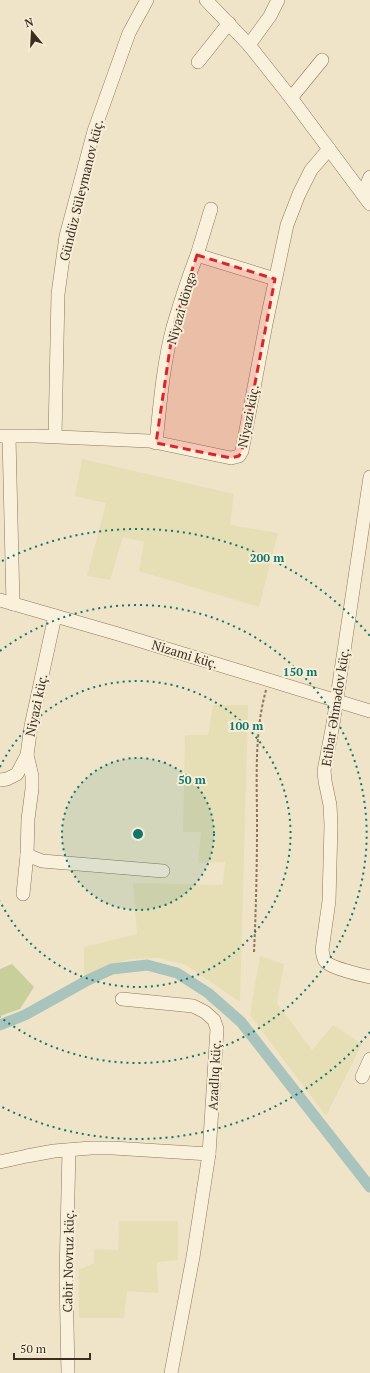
<svg xmlns="http://www.w3.org/2000/svg" width="370" height="1373" font-family="'PT Serif',serif">
	<rect width="100%" height="100%" fill="#f0e4c8"/>
	<!-- farmland -->
	<g fill="#e6deb5">
		<path d="M82 459 234 494 230 525 278 533 259 607 139 571 144 542 123 537 110 580 87 576 106 503 75 496Z"/>
		<path d="M213 705H248L240 1002 186 965 159 958 130 959 84 975V947L137 934 133 883 223 885 225 862 198 863 201 832H183L185 735H208Z"/>
		<path d="M260 956 284 964 277 1003 312 1050 333 1025 362 1044 326 1116 250 1015Z"/>
		<path d="M119 1221H178V1260L157 1262 158 1293 127 1291 124 1318H79V1270L94 1263V1249L118 1250Z"/>
	</g>
	<!-- green -->
	<path fill="#c9cf9b" d="M12 964 34 987 20 1009 0 1016V969Z"/>
	<g fill="none" stroke-linecap="round" stroke-linejoin="round">
		<!-- canal -->
		<path stroke="#a9c4bc" stroke-width="11" d="M0 1025 25 1015 88 980 112 969 147 965 177 973 208 993 241 1022 370 1187"/>
		<defs>
			<g id="minor">
				<path d="M206 0 249 45 291 98 370 204"/>
				<path d="M249 45 270 16 278 0"/>
				<path d="M198 62 229 23"/>
				<path d="M291 98 322 60"/>
				<path d="M363 194 370 177"/>
				<path d="M197 255 211 209"/>
				<path d="M0 436H36L149 441 231 458 239 456 242 451 266 324 287 225 299 194 311 170 329 149"/>
				<path d="M55 436 58 294 66 236 94 131 129 33 147 0"/>
				<path d="M9 437 13 604"/>
				<path d="M156 443C160 404 163 365 173 327 180 303 188 278 197 255L275 279"/>
				<path d="M370 477 333 724 324 771 325 781 330 805 331 825 329 901 322 950C323 954 323 959 326 962 332 968 361 975 370 977"/>
				<path d="M0 600 118 634 370 711"/>
				<path d="M27 755 32 776V789L28 819 27 855 42 861 163 871"/>
				<path d="M0 780 7 779 17 774 27 755 31 726 55 616"/>
				<path d="M23 894 27 855"/>
				<path d="M122 999 193 1006 205 1012 214 1020 217 1029 209 1154 193 1257 171 1373"/>
				<path d="M362 1077 370 1059"/>
				<path d="M0 1162 27 1156 54 1151 91 1148H113L209 1154"/>
				<path d="M68 1373 66 1276 69 1150"/>
			</g>
		</defs>
		<!-- minor casing -->
		<use href="#minor" stroke="#8d765c" stroke-width="14"/>
		<!-- path -->
		<path stroke="#8d765c" stroke-width="2" stroke-dasharray="3 2" stroke-linecap="butt" d="M254 952C256 910 257 867 257 824 257 779 254 734 266 690"/>
		<!-- minor -->
		<use href="#minor" stroke="#faf1dc" stroke-width="13"/>
	</g>
	<!-- marked area -->
	<path fill="#d62828" fill-opacity="0.2" stroke="#d62828" stroke-width="3" stroke-dasharray="8 5" stroke-linejoin="round" d="M197 255 275 279 242 451 239 456 231 458 156 443 173 328Z"/>
	<!-- distance rings -->
	<circle cx="138" cy="834" r="76" fill="#0f766e" fill-opacity=".12"/>
	<g fill="none" stroke="#0f766e" stroke-width="2" stroke-dasharray="2 4">
		<circle cx="138" cy="834" r="76"/>
		<path d="M0 767A153 153 0 1 1 0 901"/>
		<path d="M0 651A229 229 0 1 1 0 1017"/>
		<path d="M370 1032A305 305 0 0 1 2 1107M2 561A305 305 0 0 1 370 636"/>
	</g>
	<g text-anchor="middle" stroke-width="4" stroke-linejoin="round" paint-order="stroke">
		<!-- street labels -->
		<g font-size="13" fill="#3d2e20" stroke="#f7eed8">
			<text transform="translate(81 190) rotate(-76)" y="5">Gündüz Süleymanov küç.</text>
			<text transform="translate(181 308) rotate(-74)" y="5">Niyazi döngə</text>
			<text transform="translate(248 416) rotate(-79)" y="5">Niyazi küç.</text>
			<text transform="translate(185 654) rotate(17)" y="5">Nizami küç.</text>
			<text transform="translate(36 705) rotate(-78)" y="5">Niyazi küç.</text>
			<text transform="translate(335 707) rotate(-81)" y="5">Etibar Əhmədov küç.</text>
			<text transform="translate(214 1075) rotate(-87)" y="5">Azadlıq küç.</text>
			<text transform="translate(68 1261) rotate(-89)" y="5">Cabir Novruz küç.</text>
		</g>
	</g>
	<circle cx="138" cy="834" r="6" fill="#0f766e" stroke="#f7eed8" stroke-width="2"/>
	<g font-size="12" text-anchor="middle" font-weight="bold" fill="#0f766e" stroke="#f7eed8" stroke-width="4" stroke-linejoin="round" paint-order="stroke">
		<text x="267" y="562">200 m</text>
		<text x="300" y="676">150 m</text>
		<text x="246" y="730">100 m</text>
		<text x="192" y="784">50 m</text>
	</g>
	<!-- north arrow -->
	<g transform="translate(32 32) rotate(342)" stroke="#f7eed8" stroke-width="3" paint-order="stroke">
	<path d="M0-3L7 15L0 10L-7 15Z" fill="#3d2e20"/>
	<text y="-6" font-size="11" font-weight="bold" text-anchor="middle" fill="#3d2e20">N</text>
	</g>
	<!-- scale -->
	<path d="M14 1353v6h76v-6" fill="none" stroke="#3d2e20" stroke-width="2"/>
	<text x="20" y="1353" font-size="12" fill="#3d2e20" stroke="#f7eed8" stroke-width="3" paint-order="stroke">50 m</text>
</svg>
